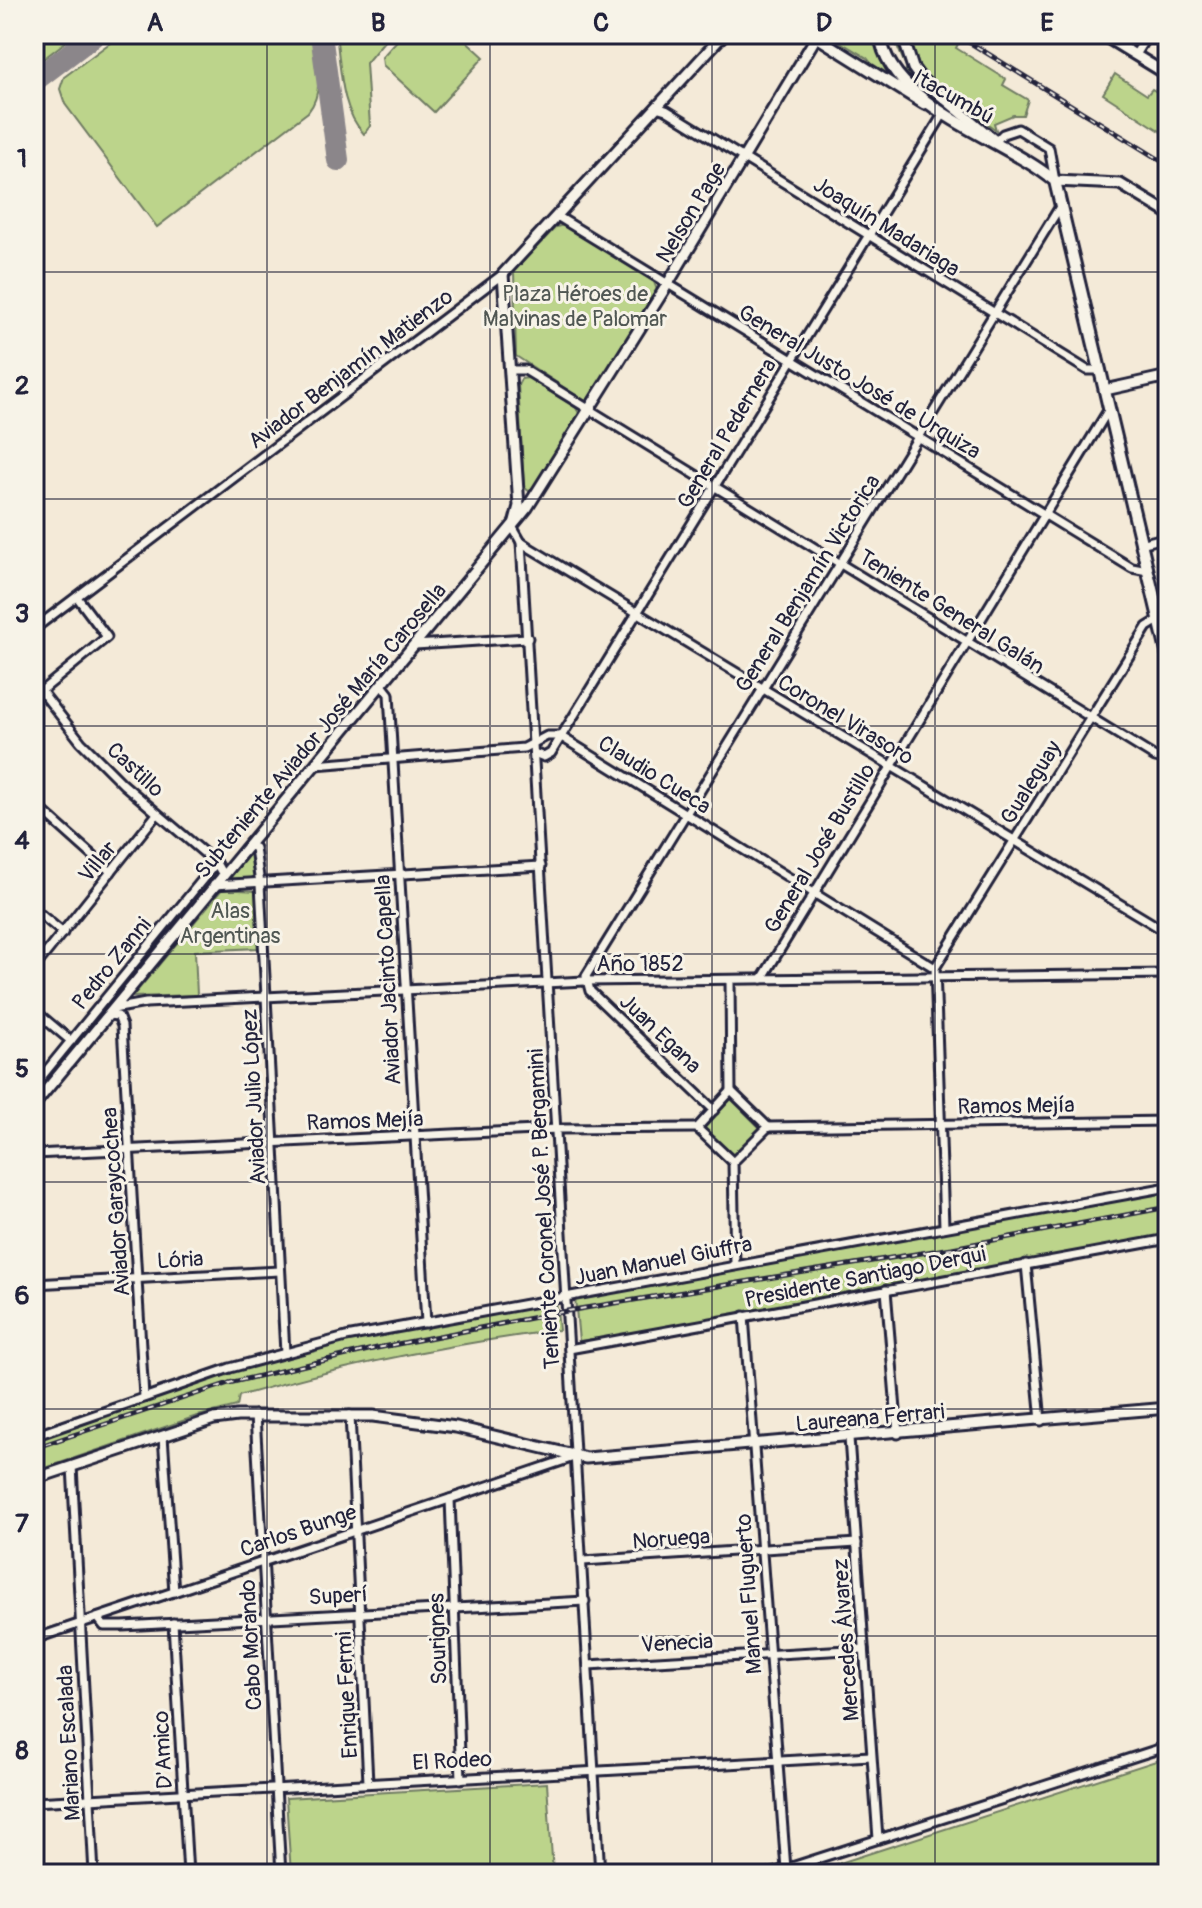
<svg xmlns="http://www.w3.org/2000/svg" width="1202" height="1908" font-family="Pangolin,sans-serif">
	<rect width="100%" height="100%" fill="#f4ead8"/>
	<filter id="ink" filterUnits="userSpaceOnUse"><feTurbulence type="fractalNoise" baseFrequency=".0125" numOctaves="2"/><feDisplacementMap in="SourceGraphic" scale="16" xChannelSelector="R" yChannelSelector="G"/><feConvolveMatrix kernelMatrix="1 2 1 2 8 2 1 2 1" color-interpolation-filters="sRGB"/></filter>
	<g filter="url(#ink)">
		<!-- green -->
		<g fill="#bcd48b" stroke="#6f7b63" stroke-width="2">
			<path d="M34 34H76L34 66Z"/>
			<path d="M122 34H312C316 60 326 90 308 112L157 227 65 104 60 89 64 77Z"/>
			<path d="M336 34H390L366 63 370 126 364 134C340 109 341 67 336 34Z"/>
			<path d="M403 34H459L484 57 434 112 383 65 382 57Z"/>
			<path d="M827 34H872L880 57 904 89 883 78 867 58Z"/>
			<path d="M892 34H900L905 51 943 101 903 73 907 69Z"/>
			<path d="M904 34H945L959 42 956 48 1006 79 1003 85 1028 100 1023 115H1013L994 123 996 130 927 79 916 67Z"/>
			<path d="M1115 74 1147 95 1152 89 1168 99V136L1103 94Z"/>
			<path d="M564 225 654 282 657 290 589 400H583L516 356 514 271 556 227Z"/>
			<path d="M528 378 576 408 580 415 531 493 524 487 518 385 521 379Z"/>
			<path d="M251 852 255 880 230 878Z"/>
			<path d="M222 889 256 891 258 948 195 951 197 995 132 997Z"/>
			<path d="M731 1099 760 1128 733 1156 703 1127Z"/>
			<path d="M1168 1187V1239L744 1316 579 1341 575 1298Z"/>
			<path d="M556 1301 559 1330C450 1344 344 1365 239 1396L237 1406 194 1417 34 1472V1436L144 1397 346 1337Z"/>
			<path d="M1168 1757V1874H806Z"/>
			<path d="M547 1783 553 1874H291L286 1798Z"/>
		</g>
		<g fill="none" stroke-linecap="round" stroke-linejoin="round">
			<!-- taxiway -->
			<g stroke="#8b868a" stroke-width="22">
				<path d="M321 34 338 160"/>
				<path d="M34 81 96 34"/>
			</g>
			<defs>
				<g id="street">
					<path d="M1135 55 1148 34"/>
					<path d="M656 107 666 110 1087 370H1101"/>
					<path d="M995 142 1003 134 1018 129 1049 148 1055 181"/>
					<path d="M557 216 1132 568 1148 571"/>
					<path d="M511 370H525L1155 757 1168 760"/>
					<path d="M513 528 521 542 530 548 1168 933"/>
					<path d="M521 542 600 1874"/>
					<path d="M1140 544 1168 537"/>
					<path d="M34 629 503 274"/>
					<path d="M415 645 528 638"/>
					<path d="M382 685 389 694 426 1323"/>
					<path d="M42 692 81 742 123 784 216 863 223 875"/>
					<path d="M34 697 107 637 77 597"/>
					<path d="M534 753 544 757 551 753 942 116"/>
					<path d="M315 765 524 748 547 736H560L935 968 944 1226"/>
					<path d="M34 803 111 872"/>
					<path d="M248 845 255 848 260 884 285 1353"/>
					<path d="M214 885 541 866"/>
					<path d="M34 909 63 933"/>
					<path d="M34 968 157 814"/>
					<path d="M935 968 1147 627 1160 619"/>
					<path d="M762 979 1109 409"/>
					<path d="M730 981 731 1091"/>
					<path d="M113 1009 146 1003 585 981 1168 974"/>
					<path d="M34 1010 71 1041"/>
					<path d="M108 1015 118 1016 122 1026 144 1397"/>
					<path d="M34 1086 216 863"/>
					<path d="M714 1110 590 991 586 976 1061 205"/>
					<path d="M768 1127 1168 1121"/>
					<path d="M697 1128 731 1091 768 1127"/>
					<path d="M697 1128 733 1162 768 1127"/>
					<path d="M34 1154 558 1129 697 1128"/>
					<path d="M733 1162 735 1265"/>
					<path d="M1026 1264 1041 1421"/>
					<path d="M34 1284 280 1271"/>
					<path d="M886 1290 898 1434"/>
					<path d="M744 1316 786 1869"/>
					<path d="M569 1349 1168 1239"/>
					<path d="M255 1415 281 1874"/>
					<path d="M350 1415 368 1782"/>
					<path d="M34 1436 230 1368 346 1337 1168 1187"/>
					<path d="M163 1436 174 1592"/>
					<path d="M849 1438 878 1839"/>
					<path d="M72 1466 94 1874"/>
					<path d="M450 1499 461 1779"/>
					<path d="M583 1561 857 1543"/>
					<path d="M98 1618 104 1626H123L585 1601"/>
					<path d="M173 1623 188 1874"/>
					<path d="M34 1639 574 1457"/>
					<path d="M588 1665 864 1649"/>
					<path d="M34 1802 871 1756"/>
					<path d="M770 1874 1168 1746"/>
				</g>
				<g id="secondary">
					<path d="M812 34 924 104"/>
					<path d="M902 34 913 68 921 79 993 139"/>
					<path d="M1101 34 1168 75"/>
					<path d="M1055 181 1120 184 1168 213"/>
					<path d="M1105 390 1168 376"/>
					<path d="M515 521 519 506 503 274 724 34"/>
					<path d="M34 1105 527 508 667 285 818 34"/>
					<path d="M34 1479 214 1419 237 1416H373L456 1427 586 1458 1168 1408"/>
				</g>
				<path id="primary" d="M880 34C888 106 1004 138 1055 181L1168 656"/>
			</defs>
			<!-- street casing -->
			<use href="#street" stroke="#22223b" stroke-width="13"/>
			<!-- secondary casing -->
			<use href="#secondary" stroke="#22223b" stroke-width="15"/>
			<!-- primary casing -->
			<use href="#primary" stroke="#22223b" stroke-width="16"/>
			<!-- street -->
			<use href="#street" stroke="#f7f3e8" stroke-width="7"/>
			<!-- secondary -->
			<use href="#secondary" stroke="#f7f3e8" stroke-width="9"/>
			<!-- primary -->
			<use href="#primary" stroke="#f7f3e8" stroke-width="10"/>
			<defs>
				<g id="rail">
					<path d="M956 34 1168 165"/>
					<path d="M34 1448 229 1383 377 1348 567 1311 952 1248 1168 1207"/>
				</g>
			</defs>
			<!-- rail casing -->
			<use href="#rail" stroke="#22223b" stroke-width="5"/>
			<!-- rail -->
			<use href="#rail" stroke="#f7f3e8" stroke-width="2" stroke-dasharray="6" stroke-linecap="butt"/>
		</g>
	</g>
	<!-- grid -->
	<path fill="none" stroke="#22223b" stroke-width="2" stroke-opacity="0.55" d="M267 34V1874M490 34V1874M712 34V1874M935 34V1874M34 272H1168M34 499H1168M34 726H1168M34 954H1168M34 1182H1168M34 1409H1168M34 1636H1168"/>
	<g text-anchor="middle" stroke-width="6" stroke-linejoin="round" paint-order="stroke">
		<!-- street labels -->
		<g font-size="22" fill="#22223b" stroke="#f7f3e8">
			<text transform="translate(954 96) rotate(29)" y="8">Itacumbú</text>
			<text transform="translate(690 212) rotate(-59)" y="8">Nelson Page</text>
			<text transform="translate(887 226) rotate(32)" y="8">Joaquín Madariaga</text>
			<text transform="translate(350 368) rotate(-37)" y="8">Aviador Benjamín Matienzo</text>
			<text transform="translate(860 381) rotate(31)" y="8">General Justo José de Urquiza</text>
			<text transform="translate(726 433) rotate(-59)" y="8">General Pedernera</text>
			<text transform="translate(807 583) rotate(-58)" y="8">General Benjamín Victorica</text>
			<text transform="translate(952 611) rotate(32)" y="8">Teniente General Galán</text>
			<text transform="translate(846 719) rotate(31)" y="8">Coronel Virasoro</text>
			<text transform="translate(320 730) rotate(-50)" y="8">Subteniente Aviador José María Carosella</text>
			<text transform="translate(136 769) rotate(43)" y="8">Castillo</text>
			<text transform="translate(655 774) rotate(32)" y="8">Claudio Cueca</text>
			<text transform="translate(1030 782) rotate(-58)" y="8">Gualeguay</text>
			<text transform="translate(819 848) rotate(-59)" y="8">General José Bustillo</text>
			<text transform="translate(97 861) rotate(-51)" y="8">Villar</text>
			<text transform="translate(111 963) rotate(-51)" y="8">Pedro Zanni</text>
			<text x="640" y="971">Año 1852</text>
			<text transform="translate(387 980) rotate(-93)" y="8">Aviador Jacinto Capella</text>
			<text transform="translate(661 1033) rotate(44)" y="8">Juan Egana</text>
			<text transform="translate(253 1097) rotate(-93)" y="8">Aviador Julio López</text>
			<text transform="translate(1016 1105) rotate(-1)" y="8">Ramos Mejía</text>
			<text transform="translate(365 1120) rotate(-2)" y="8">Ramos Mejía</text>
			<text transform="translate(115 1202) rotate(-94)" y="8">Aviador Garaycochea</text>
			<text transform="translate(543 1209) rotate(-93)" y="8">Teniente Coronel José P. Bergamini</text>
			<text transform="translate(180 1259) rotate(-3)" y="8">Lória</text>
			<text transform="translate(663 1260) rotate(-11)" y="8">Juan Manuel Giuffra</text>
			<text transform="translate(865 1276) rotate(-11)" y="8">Presidente Santiago Derqui</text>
			<text transform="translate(870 1417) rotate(-5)" y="8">Laureana Ferrari</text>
			<text transform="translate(298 1530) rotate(-19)" y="8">Carlos Bunge</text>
			<text transform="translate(671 1538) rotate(-4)" y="8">Noruega</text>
			<text transform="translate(748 1594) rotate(-94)" y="8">Manuel Fluguerto</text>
			<text transform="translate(338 1595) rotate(-3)" y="8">Superí</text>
			<text transform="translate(437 1639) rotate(-92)" y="8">Sourignes</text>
			<text transform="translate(845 1640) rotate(-94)" y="8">Mercedes Álvarez</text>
			<text transform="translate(677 1642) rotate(-3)" y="8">Venecia</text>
			<text transform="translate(250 1645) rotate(-93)" y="8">Cabo Morando</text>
			<text transform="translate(346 1695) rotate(-93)" y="8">Enrique Fermi</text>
			<text transform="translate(68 1743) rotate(-93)" y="8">Mariano Escalada</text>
			<text transform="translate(162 1750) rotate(-93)" y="8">D'Amico</text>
			<text transform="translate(452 1760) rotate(-3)" y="8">El Rodeo</text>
		</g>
		<!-- park labels -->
		<g font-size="22" fill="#505753" stroke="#f7f3e8">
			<text x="575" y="301">Plaza Héroes de<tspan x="575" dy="25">Malvinas de Palomar</tspan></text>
			<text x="230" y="918">Alas<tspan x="230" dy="25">Argentinas</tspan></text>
		</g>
	</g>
	<!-- margin -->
	<rect width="1202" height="1908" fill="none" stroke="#f7f3e8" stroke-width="88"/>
	<rect x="44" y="44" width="1114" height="1820" fill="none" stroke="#22223b" stroke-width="3"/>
	<g font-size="26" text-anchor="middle" font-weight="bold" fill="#22223b">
		<text x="155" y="31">A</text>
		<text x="378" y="31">B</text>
		<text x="601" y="31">C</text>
		<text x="824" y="31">D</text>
		<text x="1047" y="31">E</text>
		<text x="22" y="167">1</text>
		<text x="22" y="394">2</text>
		<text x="22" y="622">3</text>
		<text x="22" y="849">4</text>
		<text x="22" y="1077">5</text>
		<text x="22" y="1304">6</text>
		<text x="22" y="1532">7</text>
		<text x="22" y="1759">8</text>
	</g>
</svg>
